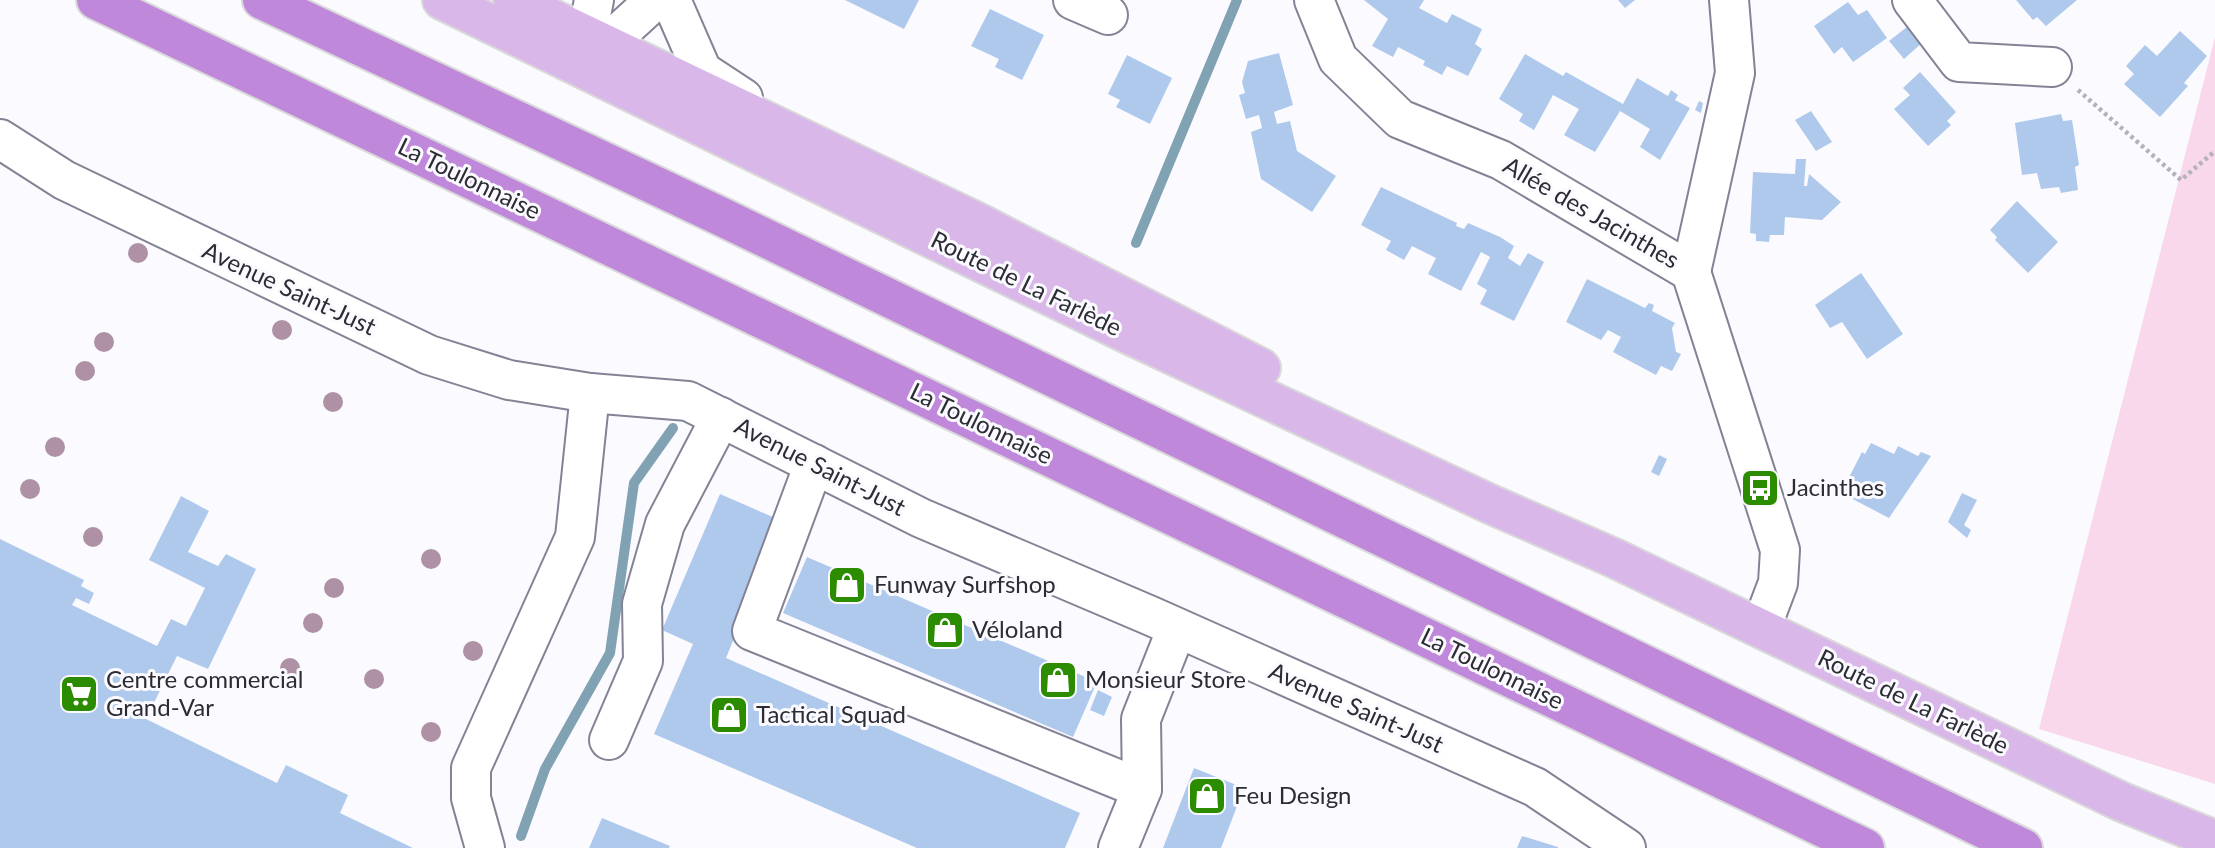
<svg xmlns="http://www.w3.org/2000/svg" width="2215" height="848" font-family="Lato,sans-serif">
	<rect width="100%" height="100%" fill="#fbfbff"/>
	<!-- green -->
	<path fill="#fad8eb" d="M2215 37V784L2039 729Z"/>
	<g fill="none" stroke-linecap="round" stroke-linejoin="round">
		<!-- stream -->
		<g stroke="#81a2b3" stroke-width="10">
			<path d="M1136 243 1237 0"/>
			<path d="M521 836 545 769 610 653 634 483 673 428"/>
		</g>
	</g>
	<!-- building -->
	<g fill="#afc9ed">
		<path d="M845 0H919L904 29Z"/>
		<path d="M1364 0H1424L1419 8 1447 23 1452 14 1482 29 1475 44 1482 49 1468 76 1447 66 1442 75 1423 65 1425 61 1398 47 1393 57 1372 46 1388 19Z"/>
		<path d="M1618 0H1635L1625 8Z"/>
		<path d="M2016 0H2077L2046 26 2037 17 2033 20Z"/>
		<path d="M1848 2 1858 15 1867 10 1887 38 1853 62 1842 47 1834 54 1814 26Z"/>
		<path d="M990 9 1044 35 1022 80 995 67 999 59 971 46Z"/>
		<path d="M1907 27 1923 42 1904 59 1889 41Z"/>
		<path d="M2180 31 2207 56 2184 83 2188 86 2160 117 2124 84 2134 74 2126 66 2145 45 2157 56Z"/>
		<path d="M1279 53 1293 105 1274 112 1277 124 1290 121 1297 151 1336 176 1312 212 1261 179 1251 132 1262 128 1259 115 1246 119 1239 95 1245 93 1242 82 1248 61Z"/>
		<path d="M1525 54 1563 76 1566 72 1623 104 1637 78 1668 96 1671 90 1678 95 1675 100 1690 108 1660 160 1640 147 1650 129 1620 111 1595 152 1564 135 1579 109 1553 95 1534 130 1519 121 1523 114 1499 99Z"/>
		<path d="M1127 55 1172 78 1150 124 1116 107 1120 100 1108 94Z"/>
		<path d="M1920 72 1956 112 1947 121 1951 125 1928 146 1894 109 1910 95 1903 88Z"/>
		<path d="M1699 101 1703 103 1701 113 1695 110Z"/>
		<path d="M1811 111 1832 142 1816 151 1795 120Z"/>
		<path d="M2061 114 2063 121 2072 120 2079 165 2075 167 2078 190 2061 193 2059 187 2041 189 2037 173 2022 175 2015 123Z"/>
		<path d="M1796 159H1806L1804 186H1807L1809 174 1841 202 1822 220 1785 217 1784 235H1770L1769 242 1756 241V234L1750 233 1753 172 1795 174Z"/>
		<path d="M1381 187 1457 223 1456 226 1464 229 1468 223 1500 237 1514 246 1508 258 1520 266 1528 253 1544 262 1514 321 1480 304 1487 290 1477 284 1490 257 1481 252 1461 291 1428 274 1436 258 1412 246 1404 260 1386 250 1391 241 1361 225Z"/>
		<path d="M2017 201 2058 242 2028 273 1995 240 1997 237 1990 230Z"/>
		<path d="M1861 273 1903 334 1867 359 1842 322 1830 328 1815 305Z"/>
		<path d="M1587 279 1645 308 1649 303 1654 305 1652 311 1675 323 1672 328 1676 352 1681 354 1672 371 1661 366 1656 375 1613 352 1621 337 1608 330 1601 340 1566 322Z"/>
		<path d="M1871 443 1894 454 1898 446 1918 456 1921 452 1931 456 1889 518 1841 493 1862 452 1865 454Z"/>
		<path d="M1659 455 1667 459 1659 476 1651 472Z"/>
		<path d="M1962 493 1977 500 1964 525 1971 530 1967 538 1948 522Z"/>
		<path d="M720 494 782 521 726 658 1080 813 1065 848H917L654 734 693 644 662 630Z"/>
		<path d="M181 496 209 511 188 552 218 566 226 554 256 569 208 669 177 656 146 719 277 783 286 765 348 795 340 813 413 848H0V539L84 580 81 586 94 593 89 604 76 598 72 605 157 646 171 619 186 626 205 588 149 560Z"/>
		<path d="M807 557 1097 682 1073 737 783 613Z"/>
		<path d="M1098 690 1112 697 1104 716 1090 710Z"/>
		<path d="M1194 768 1244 788 1221 848H1163Z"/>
		<path d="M602 818 670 846 669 848H589Z"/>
		<path d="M1522 836 1558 847V848H1517Z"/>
	</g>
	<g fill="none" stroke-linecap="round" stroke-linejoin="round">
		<defs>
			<g id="minor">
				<path d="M671 0 702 71 743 98"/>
				<path d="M1073 0 1108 15"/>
				<path d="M1314 0 1338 59 1400 119 1501 160 1691 272 1780 550 1778 583 1761 628"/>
				<path d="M1912 0 1959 62 2052 67"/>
				<path d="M583 66 655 0"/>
				<path d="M581 67 594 0"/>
				<path d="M0 139 64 180 429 355 509 380 590 393 688 401 921 518 1151 616 1535 787 1626 848"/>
				<path d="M1691 272 1735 73 1729 0"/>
				<path d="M814 464 752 631 1142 789"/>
				<path d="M609 740 643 661 642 604 665 524 721 417"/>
				<path d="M485 848 471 798V768L575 537 590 393"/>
				<path d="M1118 848 1142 789 1141 719 1177 628"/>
			</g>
			<g id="major">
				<path d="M442 0 1130 335 1490 504 1614 558 2122 802 2215 840"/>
				<path d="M513 0 981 224 1261 368"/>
			</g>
			<g id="highway">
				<path d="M96 0 1865 848"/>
				<path d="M262 0 722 217 2023 848"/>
			</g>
		</defs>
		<!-- minor casing -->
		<use href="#minor" stroke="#838395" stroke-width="42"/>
		<!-- major casing -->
		<use href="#major" stroke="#d9d9da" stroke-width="42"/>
		<!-- highway casing -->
		<use href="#highway" stroke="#d9d9da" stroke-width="42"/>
		<!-- path -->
		<path stroke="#b2b2b8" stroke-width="4.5" stroke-dasharray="3.5 3.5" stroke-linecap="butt" d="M2078 90 2181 180 2215 151"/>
		<!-- minor -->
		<use href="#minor" stroke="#fff" stroke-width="38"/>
		<!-- major -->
		<use href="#major" stroke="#d9b8e9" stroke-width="38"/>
		<!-- highway -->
		<use href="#highway" stroke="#c088da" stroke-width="38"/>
	</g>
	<!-- trees -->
	<g fill="#af91a5">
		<circle cx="138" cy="253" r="10"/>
		<circle cx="282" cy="330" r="10"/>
		<circle cx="104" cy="342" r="10"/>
		<circle cx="85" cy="371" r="10"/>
		<circle cx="333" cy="402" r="10"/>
		<circle cx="55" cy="447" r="10"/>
		<circle cx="30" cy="489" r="10"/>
		<circle cx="93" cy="537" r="10"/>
		<circle cx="431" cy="559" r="10"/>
		<circle cx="334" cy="588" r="10"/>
		<circle cx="313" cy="623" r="10"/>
		<circle cx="473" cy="651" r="10"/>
		<circle cx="290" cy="668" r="10"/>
		<circle cx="374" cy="679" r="10"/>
		<circle cx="431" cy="732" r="10"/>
	</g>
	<!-- icons -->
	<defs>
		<symbol id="bus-square" viewBox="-11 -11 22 22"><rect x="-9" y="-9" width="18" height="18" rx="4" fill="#2c8c00" stroke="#fbfbff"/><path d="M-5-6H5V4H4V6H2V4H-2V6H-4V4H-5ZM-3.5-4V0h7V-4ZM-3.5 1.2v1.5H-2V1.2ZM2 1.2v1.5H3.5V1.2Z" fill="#fff"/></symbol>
		<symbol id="shop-square" viewBox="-11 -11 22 22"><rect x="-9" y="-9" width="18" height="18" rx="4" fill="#2c8c00" stroke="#fbfbff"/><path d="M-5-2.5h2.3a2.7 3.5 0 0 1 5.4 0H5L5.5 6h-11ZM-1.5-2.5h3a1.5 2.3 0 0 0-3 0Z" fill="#fff"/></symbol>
		<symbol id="supermarket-square" viewBox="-11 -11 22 22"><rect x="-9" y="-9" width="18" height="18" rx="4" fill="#2c8c00" stroke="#fbfbff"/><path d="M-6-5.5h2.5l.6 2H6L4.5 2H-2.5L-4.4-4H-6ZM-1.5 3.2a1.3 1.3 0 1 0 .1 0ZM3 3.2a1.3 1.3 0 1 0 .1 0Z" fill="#fff"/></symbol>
	</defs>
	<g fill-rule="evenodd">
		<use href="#bus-square" x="1738" y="466" width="44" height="44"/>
		<use href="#shop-square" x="825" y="563" width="44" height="44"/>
		<use href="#shop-square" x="923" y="608" width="44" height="44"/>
		<use href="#shop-square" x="1036" y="658" width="44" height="44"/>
		<use href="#supermarket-square" x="57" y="672" width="44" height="44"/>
		<use href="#shop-square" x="707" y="693" width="44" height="44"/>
		<use href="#shop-square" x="1185" y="774" width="44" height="44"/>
	</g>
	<g text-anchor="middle" stroke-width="6" stroke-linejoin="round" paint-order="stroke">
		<!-- street labels -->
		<g font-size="24" fill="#2c2c34" stroke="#fbfbff">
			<text transform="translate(469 179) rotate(26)" y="8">La Toulonnaise</text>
			<text transform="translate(1591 213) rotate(30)" y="8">Allée des Jacinthes</text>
			<text transform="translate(1026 284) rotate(26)" y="8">Route de La Farlède</text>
			<text transform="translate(289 289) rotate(25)" y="8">Avenue Saint-Just</text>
			<text transform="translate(981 424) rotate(26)" y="8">La Toulonnaise</text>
			<text transform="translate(820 467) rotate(27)" y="8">Avenue Saint-Just</text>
			<text transform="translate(1492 669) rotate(26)" y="8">La Toulonnaise</text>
			<text transform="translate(1913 702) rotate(26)" y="8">Route de La Farlède</text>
			<text transform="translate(1356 708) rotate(24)" y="8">Avenue Saint-Just</text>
		</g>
		<!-- poi labels -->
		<g font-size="24" fill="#2c2c34" stroke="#fbfbff" text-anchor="start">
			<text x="1787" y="496">Jacinthes</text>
			<text x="874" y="593">Funway Surfshop</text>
			<text x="972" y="638">Véloland</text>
			<text x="106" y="688">Centre commercial<tspan x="106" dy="28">Grand-Var</tspan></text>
			<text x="1085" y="688">Monsieur Store</text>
			<text x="756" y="723">Tactical Squad</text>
			<text x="1234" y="804">Feu Design</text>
		</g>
	</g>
</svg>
